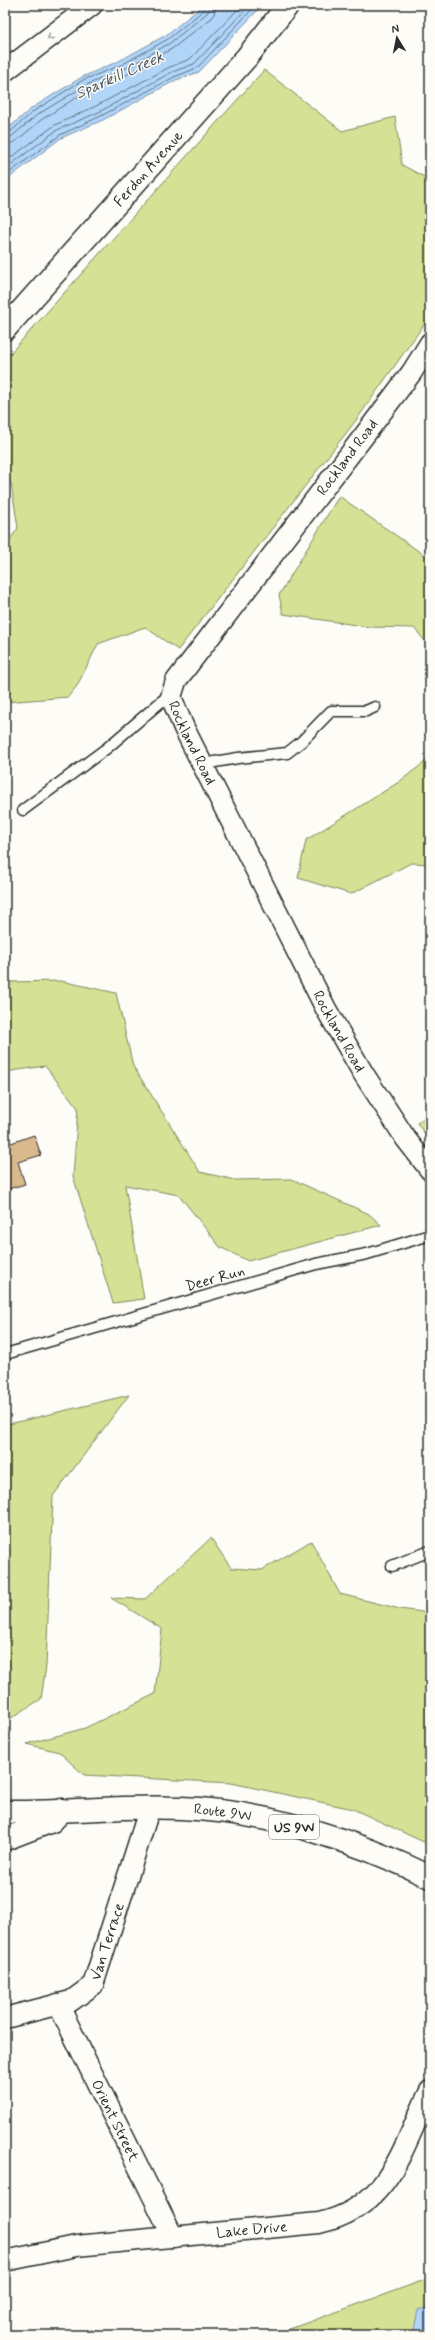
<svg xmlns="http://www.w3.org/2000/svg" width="435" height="2340" font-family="Mynerve,sans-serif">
	<rect width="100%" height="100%" fill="#fdfcf7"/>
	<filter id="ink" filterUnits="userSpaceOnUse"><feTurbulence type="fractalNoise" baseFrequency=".025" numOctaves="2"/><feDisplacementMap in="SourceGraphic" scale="8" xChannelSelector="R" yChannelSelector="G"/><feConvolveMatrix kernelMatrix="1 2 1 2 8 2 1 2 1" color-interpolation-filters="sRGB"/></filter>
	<g filter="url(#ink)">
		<!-- green -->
		<g fill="#d5e194" stroke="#808660">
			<path d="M264 70 342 131 395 117 402 165 430 180V316L357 419 178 650 145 627 98 644 77 686 68 697 5 702V546L18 528 11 483 5 480V359Z"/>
			<path d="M339 496 430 559V647L414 628 369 627 283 614 279 595Z"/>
			<path d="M430 758V864L411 863 351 894 298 878 306 840 399 782Z"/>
			<path d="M5 979 8 982 61 981 116 993 133 1066 200 1172 235 1180 291 1179 369 1214 381 1225 248 1261 220 1247 179 1195 125 1185 144 1299 113 1303 73 1176 78 1108 45 1066 5 1072Z"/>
			<path d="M430 1113V1141L417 1123Z"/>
			<path d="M129 1395 53 1496 46 1666 41 1699 5 1722V1425Z"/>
			<path d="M211 1538 231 1568 262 1570 311 1541 340 1594 400 1609 430 1613V1845L353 1809 231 1783 84 1775 59 1752 27 1744 85 1728 155 1694 162 1629 111 1598 145 1599Z"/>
			<path d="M430 2278V2335H273Z"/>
		</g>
		<!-- water -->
		<g fill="#b0d5f9" stroke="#7b91a7">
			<path d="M204 5H260L255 13 199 72 176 80 103 120 61 138 5 181V131L32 108 82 77 119 61 166 35Z"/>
			<path d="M430 2307V2335H413L418 2310Z"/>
		</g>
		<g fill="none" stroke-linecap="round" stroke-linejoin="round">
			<!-- shore -->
			<g stroke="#606f7d" stroke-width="1">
				<path d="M5 134 9 133 34 111 83 80 121 65 168 39 204 10 206 5"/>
				<path d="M5 139 11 137 37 115 86 85 123 70 170 43 207 13 211 5"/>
				<path d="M5 145 15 142 41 120 88 90 126 75 173 48 213 17 217 5"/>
				<path d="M5 162 55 125 96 106 170 67 190 59 242 5"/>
				<path d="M5 169 57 130 99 112 172 72 194 64 250 5"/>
				<path d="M5 176 60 135 101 116 174 77 197 68 256 5"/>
			</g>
		</g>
		<!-- building -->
		<path fill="#daba8d" stroke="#2b2b2b" d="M5 1131H7L11 1143 34 1135 41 1155 18 1162 25 1184 5 1190Z"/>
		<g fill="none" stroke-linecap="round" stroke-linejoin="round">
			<defs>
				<g id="lane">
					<path d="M203 764 238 758 287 753 301 742 331 711H366L375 707"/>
					<path d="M23 810 107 748 163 700 171 697"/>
					<path d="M9 1353 316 1264 367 1254 430 1235"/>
					<path d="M392 1566 430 1551"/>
				</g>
				<g id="street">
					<path d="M5 71 92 5"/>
					<path id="s1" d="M430 343 412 372 363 437 176 681 171 697 184 728 326 1009 363 1073 406 1139 430 1170"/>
					<path id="s2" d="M58 2004 173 2237"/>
					<path id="s3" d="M5 2018 71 2001 93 1985 150 1807"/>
					<path id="s4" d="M5 2261 76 2246 319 2223C391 2207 401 2149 430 2091"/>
				</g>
				<g id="secondary">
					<path id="s5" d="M5 329 247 57 288 5"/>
				</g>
				<g id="primary">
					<path id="s6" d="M5 1812C63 1813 122 1805 181 1808 266 1811 354 1840 430 1877"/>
					<path d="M5 1839 52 1821 62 1810"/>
				</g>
			</defs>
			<!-- lane casing -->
			<use href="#lane" stroke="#2b2b2b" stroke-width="13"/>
			<!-- street casing -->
			<use href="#street" stroke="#2b2b2b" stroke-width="23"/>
			<!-- secondary casing -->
			<use href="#secondary" stroke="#2b2b2b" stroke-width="25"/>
			<!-- primary casing -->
			<use href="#primary" stroke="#2b2b2b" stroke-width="25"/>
			<!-- lane -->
			<use href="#lane" stroke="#fdfcf7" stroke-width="10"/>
			<!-- street -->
			<use href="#street" stroke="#fdfcf7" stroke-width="20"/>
			<!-- secondary -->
			<use href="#secondary" stroke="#fdfcf7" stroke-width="22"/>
			<!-- primary -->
			<use href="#primary" stroke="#fdfcf7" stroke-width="22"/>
		</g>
		<!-- one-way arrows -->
		<defs><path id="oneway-chevron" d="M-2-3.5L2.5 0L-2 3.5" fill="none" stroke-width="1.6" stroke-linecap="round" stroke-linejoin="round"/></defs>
		<use stroke="#9e9e9b" href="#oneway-chevron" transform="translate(50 37) rotate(143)"/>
	</g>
	<g text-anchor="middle" stroke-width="3" stroke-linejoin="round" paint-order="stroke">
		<!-- shield labels -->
		<rect fill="#fdfcf7" stroke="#6a6a68" stroke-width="1" x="269" y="1815" width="50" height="24" rx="3"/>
		<g font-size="14" font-weight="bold" fill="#2b2b2b">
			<text x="294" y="1832">US 9W</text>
		</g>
		<!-- street labels -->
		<g font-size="15" fill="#2b2b2b" stroke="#fdfcf7">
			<text dy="5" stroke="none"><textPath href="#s5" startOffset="215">Ferdon Avenue</textPath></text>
			<text transform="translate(347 457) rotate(-53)" y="5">Rockland Road</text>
			<text dy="5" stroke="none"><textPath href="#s1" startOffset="490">Rockland Road</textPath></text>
			<text dy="5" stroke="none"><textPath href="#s1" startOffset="814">Rockland Road</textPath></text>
			<text transform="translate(215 1278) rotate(-16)" y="5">Deer Run</text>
			<text dy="5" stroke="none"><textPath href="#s6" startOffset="218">Route 9W</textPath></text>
			<text dy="5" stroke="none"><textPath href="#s3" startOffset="141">Van Terrace</textPath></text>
			<text dy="5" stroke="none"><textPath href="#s2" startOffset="130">Orient Street</textPath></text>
			<text dy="5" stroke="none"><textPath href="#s4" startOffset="249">Lake Drive</textPath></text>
		</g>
		<!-- water labels -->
		<g font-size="16" font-style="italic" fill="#4c565e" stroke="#fdfcf7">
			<text transform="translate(119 74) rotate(-24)" y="6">Sparkill Creek</text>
		</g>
	</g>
	<!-- margin -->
	<rect width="435" height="2340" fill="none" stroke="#fdfcf7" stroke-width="20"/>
	<rect x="10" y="10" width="415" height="2320" fill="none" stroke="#2b2b2b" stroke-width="1.5" filter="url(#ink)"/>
	<!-- north arrow -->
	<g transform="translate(397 38) rotate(350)" stroke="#fdfcf7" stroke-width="3" paint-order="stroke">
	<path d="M0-3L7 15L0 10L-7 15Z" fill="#2b2b2b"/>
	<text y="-6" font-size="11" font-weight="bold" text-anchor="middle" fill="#2b2b2b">N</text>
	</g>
</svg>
